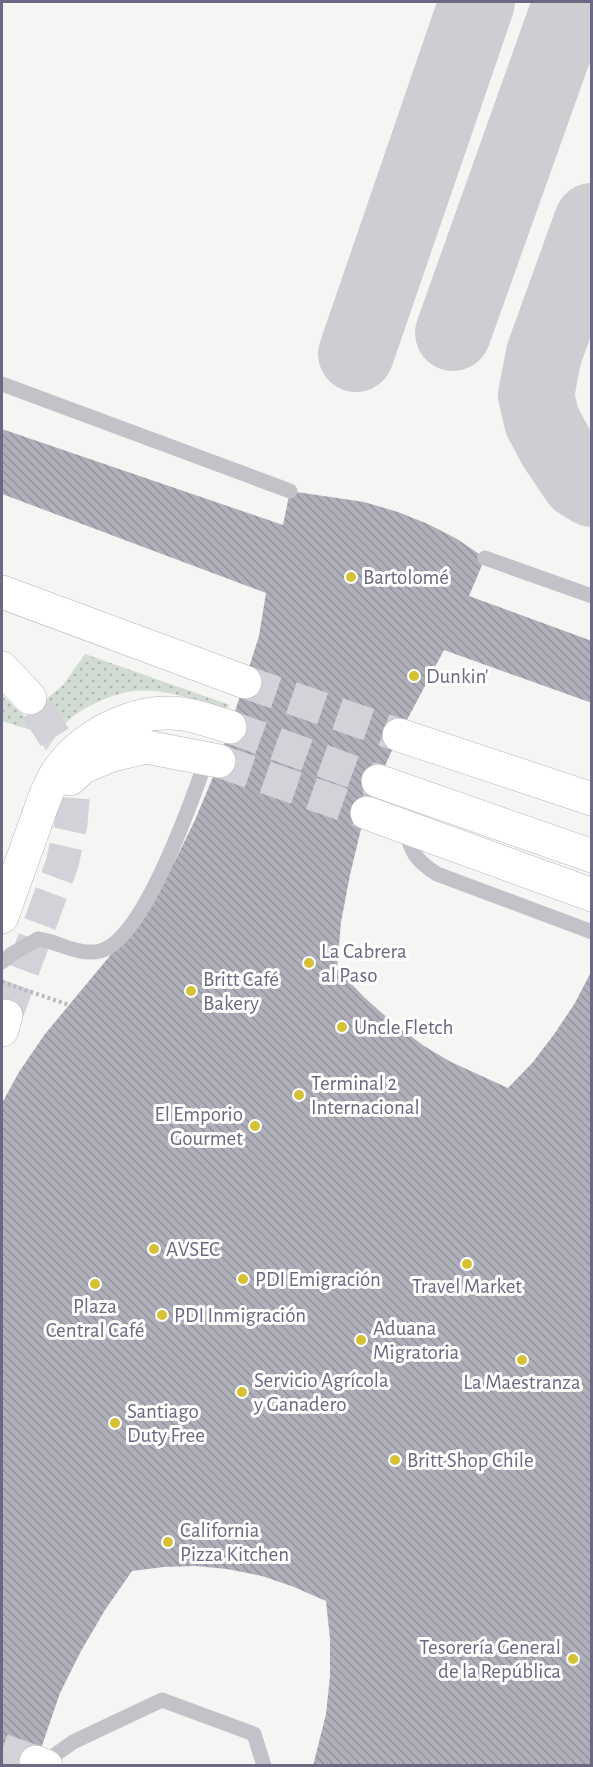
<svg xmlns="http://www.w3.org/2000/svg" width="593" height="1767" font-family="'Alegreya Sans',sans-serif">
	<defs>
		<pattern id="grass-dots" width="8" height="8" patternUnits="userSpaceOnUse" patternTransform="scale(1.5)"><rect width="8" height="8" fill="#d3dbd5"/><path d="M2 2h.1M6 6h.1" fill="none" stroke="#afb5b2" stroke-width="1.8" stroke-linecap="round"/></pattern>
		<pattern id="building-back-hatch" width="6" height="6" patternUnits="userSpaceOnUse" patternTransform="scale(1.5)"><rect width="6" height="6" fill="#b0b0ba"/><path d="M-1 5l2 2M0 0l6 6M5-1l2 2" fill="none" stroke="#93939d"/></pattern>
	</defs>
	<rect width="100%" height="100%" fill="#f5f6f4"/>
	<!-- grass -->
	<path fill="url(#grass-dots)" d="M85 654 230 705 226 709C180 696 146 679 100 701 87 707 75 713 65 724 58 732 52 742 46 751L34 731 2 721V695L25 717 63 685Z"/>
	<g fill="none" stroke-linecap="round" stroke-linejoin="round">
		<!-- taxiway -->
		<g stroke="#ceced2" stroke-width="76">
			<path d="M592 221 544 354 536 395 542 421 556 447 579 481 592 489"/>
			<path d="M453 333 571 2"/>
			<path d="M356 354 477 2"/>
		</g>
	</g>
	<!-- building -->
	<path fill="url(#building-back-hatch)" d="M2 429 283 525 290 491 364 502 398 512 428 524 457 539 485 558 469 596 592 641V703L444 650 399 735 378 781 361 829 350 875 341 922 337 969 364 997 393 1023 424 1046 451 1062 508 1088 533 1062 555 1033 575 1003 592 970V1766H313L326 1714 330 1676V1639L326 1601 294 1587 262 1576 227 1569 196 1566 164 1567 132 1571 105 1610 81 1651 60 1693 35 1766H2V1103L19 1072 45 1034 128 934 175 861 195 820 213 777 230 727 259 636 266 593 2 494Z"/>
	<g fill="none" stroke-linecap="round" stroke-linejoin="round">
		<!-- trunk-tunnel -->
		<g stroke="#d2d2d8" stroke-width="33" stroke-dasharray="33 16" stroke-linecap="butt">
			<path d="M245 682 399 735"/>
			<path d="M230 727 378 781"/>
			<path d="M219 761 367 813"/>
			<path d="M6 1016 62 864 71 824 74 786 64 752 30 698"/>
			<path d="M2 1750 36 1762"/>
		</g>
		<defs>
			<g id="trunk">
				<path d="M2 592 245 682"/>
				<path d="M2 668 30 698"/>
				<path d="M399 735 592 799"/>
				<path d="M70 779 83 767 109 756 146 747 219 761"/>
				<path d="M378 781 592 856"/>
				<path d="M367 813 592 895"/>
				<path d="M2 917C13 885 25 853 36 822 42 805 48 786 58 771 81 737 131 711 172 713 193 714 211 721 230 727"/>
				<path d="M2 1030 6 1016"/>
				<path d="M36 1762 46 1766"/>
			</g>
		</defs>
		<!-- trunk casing -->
		<use href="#trunk" stroke="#b6b5bb" stroke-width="34"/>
		<!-- service -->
		<g stroke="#c3c2c9" stroke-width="15">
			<path d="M2 384 290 491"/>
			<path d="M485 558 592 596"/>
			<path d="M405 827C411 852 415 860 437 874L592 932"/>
			<path d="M2 962 12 954 38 939C60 942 78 956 100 951 144 940 192 800 207 758"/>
			<path d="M42 1764 73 1742 162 1700 254 1734 264 1766"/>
		</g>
		<!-- trunk -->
		<use href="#trunk" stroke="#fff" stroke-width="33"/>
		<!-- path-bridge -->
		<path stroke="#bababf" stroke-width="4" stroke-dasharray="3 3" stroke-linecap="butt" d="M2 982 69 1005"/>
	</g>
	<!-- markers -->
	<g fill="#d6c134" stroke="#fff" stroke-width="2">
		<circle cx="351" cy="577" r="6"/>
		<circle cx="414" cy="676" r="6"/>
		<circle cx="309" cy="963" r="6"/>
		<circle cx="191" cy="991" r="6"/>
		<circle cx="342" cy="1027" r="6"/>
		<circle cx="299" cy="1095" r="6"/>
		<circle cx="255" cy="1126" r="6"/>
		<circle cx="154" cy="1249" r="6"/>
		<circle cx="467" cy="1264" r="6"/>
		<circle cx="243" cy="1279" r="6"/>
		<circle cx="95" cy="1284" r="6"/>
		<circle cx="162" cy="1315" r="6"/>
		<circle cx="361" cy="1340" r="6"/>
		<circle cx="522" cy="1360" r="6"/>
		<circle cx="242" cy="1392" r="6"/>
		<circle cx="115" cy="1423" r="6"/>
		<circle cx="395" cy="1460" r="6"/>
		<circle cx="168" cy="1542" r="6"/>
		<circle cx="573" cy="1659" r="6"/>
	</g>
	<g text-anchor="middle" stroke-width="6" stroke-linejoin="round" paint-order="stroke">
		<!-- poi labels -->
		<g font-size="21" fill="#6a6882" stroke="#fff" text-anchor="start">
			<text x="363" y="584">Bartolomé</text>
			<text x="426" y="683">Dunkin'</text>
			<text x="321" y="958">La Cabrera<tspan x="321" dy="24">al Paso</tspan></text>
			<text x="203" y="986">Britt Café<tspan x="203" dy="24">Bakery</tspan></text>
			<text x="354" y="1034">Uncle Fletch</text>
			<text x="311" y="1090">Terminal 2<tspan x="311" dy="24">Internacional</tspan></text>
			<text x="243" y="1121" text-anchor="end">El Emporio<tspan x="243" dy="24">Gourmet</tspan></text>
			<text x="166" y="1256">AVSEC</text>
			<text x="255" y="1286">PDI Emigración</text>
			<text x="467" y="1293" text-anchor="middle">Travel Market</text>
			<text x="95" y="1313" text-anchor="middle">Plaza<tspan x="95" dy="24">Central Café</tspan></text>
			<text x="174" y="1322">PDI Inmigración</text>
			<text x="373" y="1335">Aduana<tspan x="373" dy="24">Migratoria</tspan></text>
			<text x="254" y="1387">Servicio Agrícola<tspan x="254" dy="24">y Ganadero</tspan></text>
			<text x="522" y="1389" text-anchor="middle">La Maestranza</text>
			<text x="127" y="1418">Santiago<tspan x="127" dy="24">Duty Free</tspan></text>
			<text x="407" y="1467">Britt Shop Chile</text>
			<text x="180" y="1537">California<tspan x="180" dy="24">Pizza Kitchen</tspan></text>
			<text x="561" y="1654" text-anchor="end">Tesorería General<tspan x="561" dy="24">de la República</tspan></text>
		</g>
	</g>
	<!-- border -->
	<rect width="593" height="1767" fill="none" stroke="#6a6882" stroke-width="6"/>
</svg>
